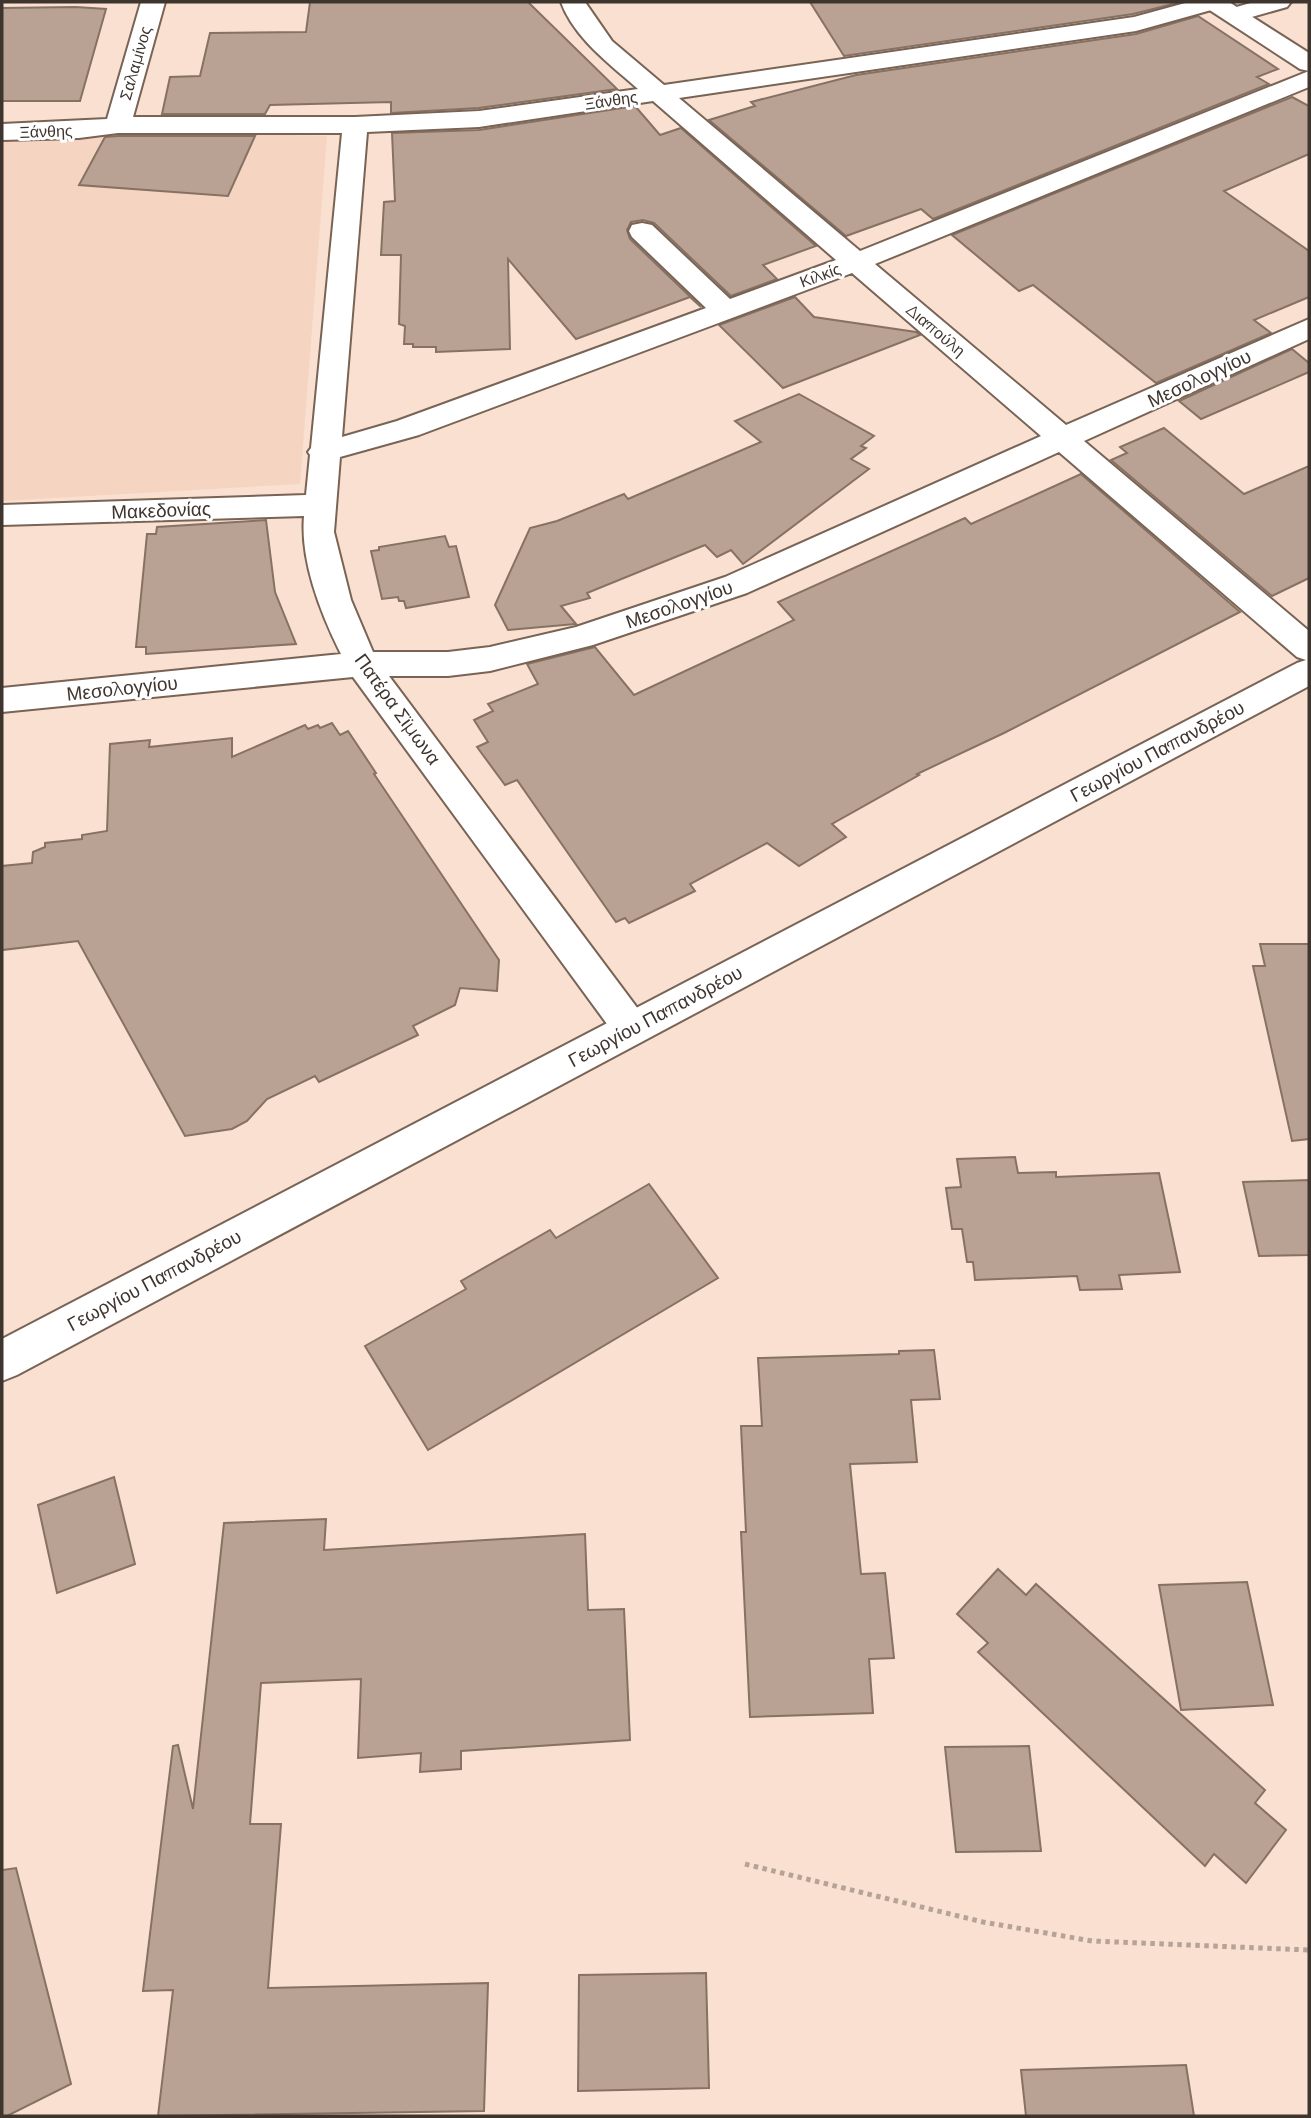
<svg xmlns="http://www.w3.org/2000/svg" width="1311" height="2118" font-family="Montserrat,sans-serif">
	<rect width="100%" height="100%" fill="#f9e0d1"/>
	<!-- built -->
	<path fill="#f5d5c1" d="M114 130 327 136 300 484 2 501V141L67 140Z"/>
	<!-- building -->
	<g fill="#b9a293" stroke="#867163" stroke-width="2">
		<path d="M310 2H528L617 89 479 108 391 113V102L270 105 265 114H162L170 77 200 76 210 33 306 32Z"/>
		<path d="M810 2H1176L1177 3 1133 14 844 56Z"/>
		<path d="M76 7 106 9 80 101H2V8Z"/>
		<path d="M1198 16 1278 69 1257 77 1269 84 933 219 921 209 846 236 709 120 755 106 751 102 856 75 1136 34Z"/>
		<path d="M1292 97 1309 106V154L1224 191 1309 251V297L1254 320 1271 333 1156 383 1033 285 1019 291 952 235Z"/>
		<path d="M635 106 660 135 681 128 816 246 763 265 777 279 731 296 654 223 643 220 631 222 627 230 630 239 701 307 690 297 576 339 508 259 510 349 436 352V347H413V344H404L405 326 399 324 401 255H381L384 202 395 201 392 133 479 130Z"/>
		<path d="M118 136H255L228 196 79 185 105 137Z"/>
		<path d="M795 297 814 317 916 332 920 335 783 388 719 325Z"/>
		<path d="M1292 349 1309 363V372L1201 419 1179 401Z"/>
		<path d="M799 394 874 436 861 446 866 448 851 459 869 469 743 564 731 550 717 557 705 545 587 593 590 598 561 606 576 624 508 630 495 605 530 528 557 521 624 494 628 499 761 442 735 421Z"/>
		<path d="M1164 428 1244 494 1309 466V578L1272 596 1111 460 1127 453 1120 447Z"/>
		<path d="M1081 474 1240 612 1004 733 917 774 919 775 832 824 846 837 799 866 767 843 690 884 695 891 629 923 625 918 616 922 517 780 505 785 477 747 488 742 474 720 493 711 488 704 538 684 527 664 595 647 634 695 794 620 778 602 965 518 971 524Z"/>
		<path d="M266 520 275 592 296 644 146 654V647H136L147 534H156L157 527Z"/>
		<path d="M445 536 449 547 456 546 469 597 406 608 404 601H399L398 597 382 599 371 551 379 550V547Z"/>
		<path d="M332 723 340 735 348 731 376 773 374 774 499 960 497 991 460 988 455 1005 413 1026 418 1035 319 1082 315 1076 267 1099 247 1121 232 1129 185 1136 78 941 2 950V866L32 863 33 852 45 847V843L82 839V835L107 831 110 744 150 740 149 747 232 738V757L305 725 308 729 318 725 320 728Z"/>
		<path d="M1260 944H1309V1139L1292 1141 1253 966H1265Z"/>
		<path d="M1015 1157 1018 1173 1056 1172V1177L1159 1173 1180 1272 1119 1275 1122 1289 1080 1290 1077 1276 975 1280 973 1262H967L962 1229H952L946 1188 961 1187 957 1159Z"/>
		<path d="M1309 1180V1255L1259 1256 1243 1182Z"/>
		<path d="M649 1184 718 1278 428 1450 365 1346 466 1289 461 1281 550 1230 556 1238Z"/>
		<path d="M934 1350 940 1399 911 1400 917 1462 850 1464 861 1574 885 1573 894 1658 869 1659 873 1713 750 1717 741 1532H746L741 1426H762L758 1358 899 1354V1351Z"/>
		<path d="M114 1477 135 1564 57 1593 38 1505Z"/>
		<path d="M326 1519 324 1550 585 1534 588 1610 624 1609 630 1740 461 1751V1769L420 1772 421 1753 358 1758 361 1679 261 1683 250 1824H281L268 1988 488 1983 484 2111 158 2116 173 1990 143 1991 173 1746 178 1745 193 1809 224 1523Z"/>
		<path d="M998 1569 1026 1595 1036 1584 1265 1790 1255 1803 1286 1830 1246 1883 1214 1854 1205 1866 978 1652 988 1643 957 1614Z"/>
		<path d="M1247 1582 1273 1705 1181 1710 1159 1585Z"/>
		<path d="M1029 1746 1041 1851 956 1852 945 1747Z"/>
		<path d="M16 1868 71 2084 7 2116H2V1870Z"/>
		<path d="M706 1973 709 2088 578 2091 579 1975Z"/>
		<path d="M1186 2065 1194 2116H1026L1021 2070Z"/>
	</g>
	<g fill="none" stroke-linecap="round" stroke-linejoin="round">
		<defs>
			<g id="minor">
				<path d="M141 2H165L133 117H355L479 111 638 89C610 64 574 38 561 2H585L612 41 664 85 1134 17 1189 2H1226L1222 7 1136 31 679 98 860 251 1309 71V87L875 264 1066 425 1309 319V339L1084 441 1309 631V661L1297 657 1059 452 747 593 593 645 490 671 448 676H389L644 1017 650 1028 644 1039 631 1044 618 1039 353 677 2 712V688L341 654C321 614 300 561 304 516L2 525V505L306 495 310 455 308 452 311 448 342 133H118L79 138 2 140V124L107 119ZM653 101 836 260 730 299 652 225 642 223 632 225 629 231 632 237 706 308 397 421 342 437 367 132 479 127ZM852 273 1041 436 725 577 576 627 490 647 448 652H373L351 600 334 532 340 457 419 435Z"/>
				<path d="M1254 2H1291L1287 7 1234 22 1226 20 1222 15 1226 10Z"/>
			</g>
			<g id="major">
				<path d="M1201 2H1229L1309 53V71L1300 69 1205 7Z"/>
				<path d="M1309 659V686L17 1375 2 1381V1339L1297 663Z"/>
			</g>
		</defs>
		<!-- minor casing -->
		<use href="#minor" stroke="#786355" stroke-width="4"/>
		<!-- major casing -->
		<use href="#major" stroke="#786355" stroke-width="4"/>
		<!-- path -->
		<path stroke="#b6a397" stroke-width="5" stroke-dasharray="4.5 4.5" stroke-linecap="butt" d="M745 1864 983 1922 1092 1941 1309 1950"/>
		<!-- minor -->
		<use href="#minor" fill="#fff" fill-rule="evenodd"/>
		<!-- major -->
		<use href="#major" fill="#fff" fill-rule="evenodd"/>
	</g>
	<g text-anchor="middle" stroke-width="6" stroke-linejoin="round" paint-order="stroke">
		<!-- far-street labels -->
		<g font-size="16" fill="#3f352f" stroke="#fff">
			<text transform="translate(135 63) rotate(-74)" y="6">Σαλαμίνος</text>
			<text transform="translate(611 100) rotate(-8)" y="6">Ξάνθης</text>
			<text transform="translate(46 131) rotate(-2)" y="6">Ξάνθης</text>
			<text transform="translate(820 275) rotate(-20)" y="6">Κιλκίς</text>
			<text transform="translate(936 330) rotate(40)" y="6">Διαπούλη</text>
		</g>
		<!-- street labels -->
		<g font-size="19" fill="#3f352f" stroke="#fff">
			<text transform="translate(1199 378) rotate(-25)" y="7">Μεσολογγίου</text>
			<text transform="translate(161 510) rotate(-2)" y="7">Μακεδονίας</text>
			<text transform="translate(679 604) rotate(-19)" y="7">Μεσολογγίου</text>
			<text transform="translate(122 688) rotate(-6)" y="7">Μεσολογγίου</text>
			<text transform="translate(398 709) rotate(54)" y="7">Πατέρα Σϊμωνα</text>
			<text transform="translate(1157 751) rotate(-28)" y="7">Γεωργίου Παπανδρέου</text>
			<text transform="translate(655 1016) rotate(-28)" y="7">Γεωργίου Παπανδρέου</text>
			<text transform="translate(154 1280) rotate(-28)" y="7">Γεωργίου Παπανδρέου</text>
		</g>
	</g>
	<!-- border -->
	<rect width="1311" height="2118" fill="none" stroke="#3f352f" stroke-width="7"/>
</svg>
